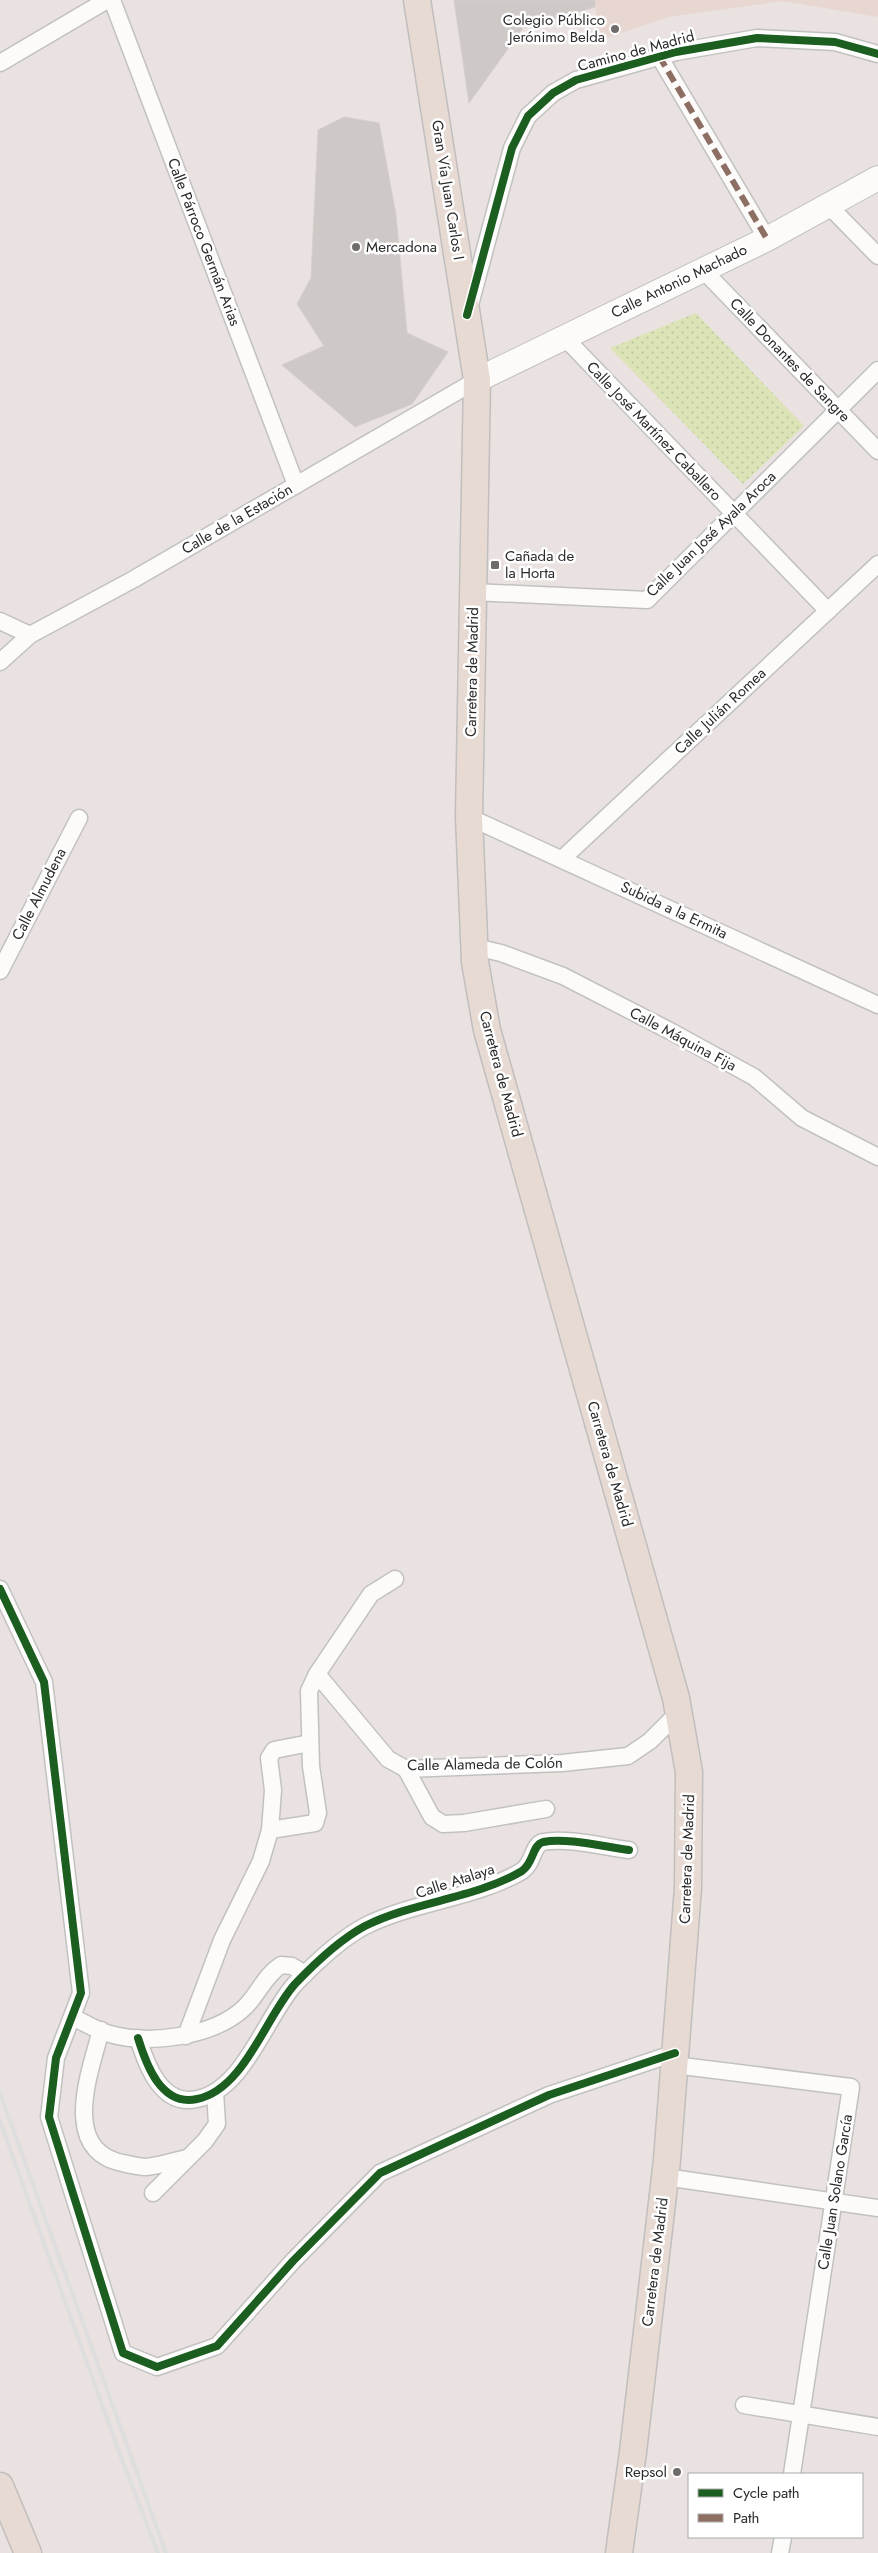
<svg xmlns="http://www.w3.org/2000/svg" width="878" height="2553" font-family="Jost,sans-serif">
	<defs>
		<pattern id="park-dots" width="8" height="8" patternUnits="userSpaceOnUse" patternTransform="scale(1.25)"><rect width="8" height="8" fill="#dce4b7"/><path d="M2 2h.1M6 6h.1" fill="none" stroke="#bdc49e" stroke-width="1.8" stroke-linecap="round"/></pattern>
	</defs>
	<rect width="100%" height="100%" fill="#e9e2e0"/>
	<!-- education -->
	<path fill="#e8d7d1" d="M595 0H878V17L783 1 668 17 598 41Z"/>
	<!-- park -->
	<path fill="url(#park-dots)" d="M696 313 804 426 743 484 610 348Z"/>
	<!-- building -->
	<g fill="#cec9c7" stroke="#d4cecc">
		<path d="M454 0H595V7L523 28 469 103Z"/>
		<path d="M344 117 379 123 396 215 407 333 448 352 412 404 355 427 282 365 324 346 297 304 311 278 318 130Z"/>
	</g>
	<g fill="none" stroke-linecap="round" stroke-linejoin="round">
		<defs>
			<g id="street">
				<path d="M112 0 296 485"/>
				<path d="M659 56 767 239"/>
				<path d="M0 63 107 0"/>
				<path d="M829 206 878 256"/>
				<path d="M703 270 878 451"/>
				<path d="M470 305 512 148 528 116 553 93 576 80 676 52 757 38 835 42 878 54"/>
				<path d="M564 337 828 611"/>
				<path d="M473 592 647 600 878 370"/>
				<path d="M0 621 30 635"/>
				<path d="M0 662 30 635 134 579 477 380"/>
				<path d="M469 817 878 1005"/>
				<path d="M562 859 878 564"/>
				<path d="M475 947 501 953 563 976 672 1032 754 1077 802 1118 878 1157"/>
				<path d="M0 971 79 818"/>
				<path d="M0 1589 44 1682 81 1993 56 2058 49 2117 123 2353 157 2367 217 2346 293 2261 380 2173 549 2095 675 2053"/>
				<path d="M317 1674 388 1759 406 1769 562 1763 628 1756 650 1741 678 1713"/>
				<path d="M406 1769 432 1817 443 1824 464 1823 546 1809"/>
				<path d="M270 1830 315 1823 318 1813 311 1766 309 1691 317 1674 371 1594 395 1579"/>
				<path d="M72 2017C84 2022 97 2031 110 2034 149 2045 213 2037 244 2008 258 1995 264 1976 281 1965L292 1966 305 1974"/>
				<path d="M101 2030C89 2075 59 2153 127 2164 133 2165 140 2167 146 2167 159 2166 174 2161 187 2158"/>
				<path d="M186 2036 222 1940 261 1861 270 1830 273 1790 269 1758 274 1750 310 1743"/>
				<path d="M138 2038C146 2064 161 2107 197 2099 244 2090 266 2016 295 1984 316 1962 339 1940 365 1926 415 1901 474 1899 522 1871 534 1863 532 1845 543 1842 566 1837 605 1847 629 1850"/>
				<path d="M674 2065 851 2087 792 2474"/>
				<path d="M665 2177 878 2208"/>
				<path d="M153 2193 205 2141 217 2124 215 2092"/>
				<path d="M744 2405 878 2427"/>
				<path d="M780 2553 783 2537"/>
			</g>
			<path id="secondary" d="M477 380 767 239 878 178"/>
			<g id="primary">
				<path d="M417 0 477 380 469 817 475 962 487 1030 676 1698 689 1772 688 1888 667 2160 633 2452 619 2553"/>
				<path d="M0 2486 28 2553"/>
			</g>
		</defs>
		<!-- street casing -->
		<use href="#street" stroke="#c2c1c2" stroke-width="19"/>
		<!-- secondary casing -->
		<use href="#secondary" stroke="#c2c1c2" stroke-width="26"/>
		<!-- primary casing -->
		<use href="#primary" stroke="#c0bebe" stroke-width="29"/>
		<!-- street -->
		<use href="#street" stroke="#fcfbfa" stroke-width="16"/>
		<!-- secondary -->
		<use href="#secondary" stroke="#fcfbfa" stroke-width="24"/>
		<!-- primary -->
		<use href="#primary" stroke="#e7dad2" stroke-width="26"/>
		<!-- rail -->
		<g stroke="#dededf" stroke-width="4">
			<path d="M0 2093 166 2553"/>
			<path d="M0 2121 122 2460 158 2553"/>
		</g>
		<!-- quiet -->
		<path stroke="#8d6e63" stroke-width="6" stroke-dasharray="12 6" stroke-linecap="butt" d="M659 56 767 239"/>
		<defs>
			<g id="cycleway">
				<path d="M467 315 512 148 528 116 553 93 576 80 676 52 757 38 835 42 878 54"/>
				<path d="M0 1589 44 1682 81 1993 56 2058 49 2117 123 2353 157 2367 217 2346 293 2261 380 2173 549 2095 675 2053"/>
				<path d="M138 2038C146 2064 161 2107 197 2099 244 2090 266 2016 295 1984 316 1962 339 1940 365 1926 415 1901 474 1899 522 1871 534 1863 532 1845 543 1842 566 1837 605 1847 629 1850"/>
			</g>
		</defs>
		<!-- cycleway casing -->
		<use href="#cycleway" stroke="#fff" stroke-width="11"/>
		<!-- cycleway -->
		<use href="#cycleway" stroke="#1b5e20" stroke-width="8"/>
	</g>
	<!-- markers -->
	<g fill="#6e6b6a" stroke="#fff" stroke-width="2">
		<circle cx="615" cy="29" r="5"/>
		<circle cx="356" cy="247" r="5"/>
		<rect x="490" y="560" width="10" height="10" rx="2.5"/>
		<circle cx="677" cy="2472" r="5"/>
	</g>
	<g text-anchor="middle" stroke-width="5" stroke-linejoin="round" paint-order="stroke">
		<!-- poi labels -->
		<g font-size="15" fill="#2b2b2b" stroke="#fff" text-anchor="end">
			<text x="605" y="25">Colegio Público<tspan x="605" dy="17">Jerónimo Belda</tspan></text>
			<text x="366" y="252" text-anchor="start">Mercadona</text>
			<text x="505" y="561" text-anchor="start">Cañada de<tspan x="505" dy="17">la Horta</tspan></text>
			<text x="667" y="2477">Repsol</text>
		</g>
		<!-- street labels -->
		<g font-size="15" fill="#2b2b2b" stroke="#fff">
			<text transform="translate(636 51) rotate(-15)" y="5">Camino de Madrid</text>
			<text transform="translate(448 190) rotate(81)" y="5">Gran Vía Juan Carlos I</text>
			<text transform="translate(204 242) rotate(69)" y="5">Calle Párroco Germán Arias</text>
			<text transform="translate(679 281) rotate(-26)" y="5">Calle Antonio Machado</text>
			<text transform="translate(790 360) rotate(46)" y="5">Calle Donantes de Sangre</text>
			<text transform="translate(654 431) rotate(46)" y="5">Calle José Martínez Caballero</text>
			<text transform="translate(237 519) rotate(-30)" y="5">Calle de la Estación</text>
			<text transform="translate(711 534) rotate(-44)" y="5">Calle Juan José Ayala Aroca</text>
			<text transform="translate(472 672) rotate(-89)" y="5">Carretera de Madrid</text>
			<text transform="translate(720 711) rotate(-43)" y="5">Calle Julián Romea</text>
			<text transform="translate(39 894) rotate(-63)" y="5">Calle Almudena</text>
			<text transform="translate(674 910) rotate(25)" y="5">Subida a la Ermita</text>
			<text transform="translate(683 1039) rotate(28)" y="5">Calle Máquina Fija</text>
			<text transform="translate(501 1074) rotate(75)" y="5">Carretera de Madrid</text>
			<text transform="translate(610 1464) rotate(74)" y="5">Carretera de Madrid</text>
			<text transform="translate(485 1764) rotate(-1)" y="5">Calle Alameda de Colón</text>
			<text transform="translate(687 1859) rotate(-88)" y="5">Carretera de Madrid</text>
			<text transform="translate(455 1881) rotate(-18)" y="5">Calle Atalaya</text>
			<text transform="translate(835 2192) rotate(-81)" y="5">Calle Juan Solano García</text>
			<text transform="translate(655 2262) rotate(-83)" y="5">Carretera de Madrid</text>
		</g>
	</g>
	<!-- legend -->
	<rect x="688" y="2473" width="175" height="65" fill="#ffffff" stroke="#aaaaaa"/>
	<rect x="698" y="2489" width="25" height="8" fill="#1b5e20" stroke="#aaaaaa"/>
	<text x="733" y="2498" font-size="15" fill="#2b2b2b">Cycle path</text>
	<rect x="698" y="2514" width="25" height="8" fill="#8d6e63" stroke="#aaaaaa"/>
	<text x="733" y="2523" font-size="15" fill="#2b2b2b">Path</text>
</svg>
